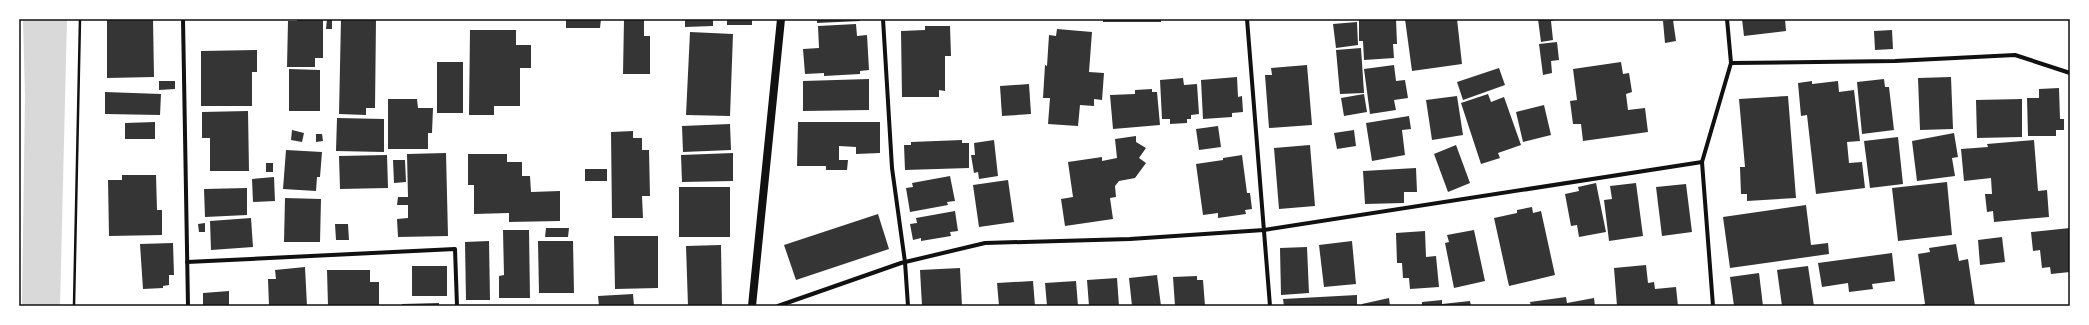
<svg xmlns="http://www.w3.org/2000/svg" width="2089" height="325" font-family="'Space Grotesk',sans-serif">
	<rect width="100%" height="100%" fill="#fff"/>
	<!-- water -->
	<path fill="#d9d9d9" d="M23 19H67L60 306H22L25 95Z"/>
	<!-- building -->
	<g fill="#353535">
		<path d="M107 19H153L154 77 107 78Z"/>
		<path d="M297 19H323V58H315V67H287L288 21H297Z"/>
		<path d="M327 19H332V29H326Z"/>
		<path d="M341 19H376L375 108H366V115L339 114Z"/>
		<path d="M566 19H601L600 28H566Z"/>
		<path d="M624 19H644V36H650V74H623Z"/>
		<path d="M685 19H713V26L685 27Z"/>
		<rect x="727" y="19" width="25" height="6"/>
		<path d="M817 19H860V21L817 23Z"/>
		<rect x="1103" y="19" width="58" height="3"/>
		<path d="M1359 19H1396L1397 44H1393L1394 58 1364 60 1363 41H1359Z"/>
		<path d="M1405 19H1457L1462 64 1412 71Z"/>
		<path d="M1538 19H1558L1551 21 1553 40 1541 42Z"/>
		<path d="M1742 19H1785L1786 31 1744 36Z"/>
		<path d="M1673 20 1676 41 1665 43 1663 21Z"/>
		<path d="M1357 22 1358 45 1336 48 1333 24Z"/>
		<path d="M856 24 857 36 867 35 869 70 860 71V74L824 76V73L805 74 803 49 819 48 818 26Z"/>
		<path d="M925 26H950L951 56H945V91L939 90V97H902L901 31 925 30Z"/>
		<path d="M1057 29 1092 32 1089 72 1104 73 1102 100 1094 99V106L1080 105 1078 126 1048 124 1050 98H1043L1045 65 1047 66 1049 35 1056 36Z"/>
		<path d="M470 30H516V45H531V68H520V106H494V115H469Z"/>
		<path d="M1892 30 1893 49 1875 50 1874 31Z"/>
		<path d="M690 32 733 34 730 116 686 115Z"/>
		<path d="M1557 42 1559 60 1551 61 1552 73 1543 75 1539 44Z"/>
		<path d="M1361 48 1364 93 1340 94 1336 50Z"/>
		<path d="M257 50V72H252V106H201V51Z"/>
		<rect x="437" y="62" width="26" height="51"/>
		<path d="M1621 62 1623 74 1629 73 1632 92 1626 94 1628 110 1645 108 1648 132 1583 141 1581 124H1573L1570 101 1577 100 1573 69Z"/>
		<path d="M1307 65 1312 125 1269 128 1265 75H1272L1271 68Z"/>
		<path d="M1394 65 1396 81 1405 80 1408 98 1394 100 1396 110 1370 114 1364 69Z"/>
		<path d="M1499 68 1505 85 1463 100 1457 82Z"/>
		<path d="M289 69 320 70V111H289Z"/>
		<path d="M1237 77 1238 97 1242 96 1243 112 1232 113V117L1203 119 1201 80Z"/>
		<path d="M1951 77 1953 129 1920 130 1918 78Z"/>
		<path d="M1183 78 1184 85 1197 84 1199 114 1191 115V119H1187V123L1170 124V119H1162L1160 80Z"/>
		<path d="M869 79V110L803 111V81Z"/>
		<path d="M1884 79 1885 87H1889L1894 130 1862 134 1857 82Z"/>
		<path d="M159 81H175V89L159 90Z"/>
		<path d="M1812 81V84L1838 81 1839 92 1854 90 1860 141 1847 142 1849 163 1862 162 1865 188 1816 194 1807 115 1801 116 1798 83Z"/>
		<path d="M1029 84 1031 114 1002 116 1000 86Z"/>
		<path d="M2059 88 2060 119H2064V130H2056V136H2028L2027 98H2039V89Z"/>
		<path d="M1152 89V92H1157L1160 125 1113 129 1110 95 1135 94V90Z"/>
		<path d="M105 92 161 94 160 115 105 114Z"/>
		<path d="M1364 94 1367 112 1344 116 1341 98Z"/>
		<path d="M1488 94 1491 102 1504 97 1521 145 1498 153 1500 158 1481 164 1461 103Z"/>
		<path d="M1457 96 1463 135 1432 140 1426 100Z"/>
		<path d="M1788 96 1796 198 1747 201V194H1741L1740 167H1745L1739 99Z"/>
		<path d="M388 99H417L418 108H433L432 133H428V149H388Z"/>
		<path d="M2022 99V137L1977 138 1976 100Z"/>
		<path d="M1544 105 1551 135 1523 142 1516 112Z"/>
		<path d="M248 111 249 171H210V138H202V112Z"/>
		<path d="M1409 116 1411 129 1402 130 1405 155 1372 161 1366 123Z"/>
		<path d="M337 118 384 119V152L336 151Z"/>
		<path d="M155 122V139H125V123Z"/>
		<path d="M798 122H880V153L856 154V147L839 146V160H848L847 170H826V166H797Z"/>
		<path d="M730 124 731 150 683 152 682 126Z"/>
		<path d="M1218 126 1221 147 1199 150 1196 129Z"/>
		<path d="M292 130 304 133 302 142 291 140Z"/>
		<path d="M1354 130 1356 146 1337 149 1334 133Z"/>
		<path d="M633 131V138H642V150H649L650 196H642L643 218H612L611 132Z"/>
		<path d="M1954 133 1958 157 1952 158 1955 176 1917 181 1912 141Z"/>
		<path d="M316 134H322L323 141 316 142Z"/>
		<path d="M1136 136V142L1146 148 1139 158 1146 163 1135 178 1119 181 1115 186 1116 197 1110 198 1113 219 1065 226 1061 199 1073 197 1068 162 1102 157V161L1117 158 1115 139Z"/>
		<path d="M1898 137 1903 184 1870 188 1864 141Z"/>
		<path d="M962 140V143H969V168L905 170 904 145H911V142Z"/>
		<path d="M994 140 998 176 979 179 978 172 974 173 971 155H975L974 143Z"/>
		<path d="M2034 140 2038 191 2047 190 2049 217 1994 222 1993 211 1987 212 1985 194H1992L1991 178 1964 181 1961 149 1988 147 1987 144Z"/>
		<path d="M1310 145 1315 206 1279 209 1274 148Z"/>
		<path d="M1456 145 1470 183 1448 192 1434 154Z"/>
		<path d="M286 150 322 152 320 177H317L316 191 283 189Z"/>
		<path d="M446 153 448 236 398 237 397 219 408 218V205H397L398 197H408L407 154Z"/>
		<path d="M733 153V181L682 182 681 155Z"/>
		<path d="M468 154H507V162H522V176H530L531 192 560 191V221L509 222V213L474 214V185H468Z"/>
		<path d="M387 155 388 188 340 189 339 156Z"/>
		<path d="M1242 155 1247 193H1250L1252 209 1245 210 1246 214 1218 218V213L1203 215 1196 164 1223 160V158Z"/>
		<path d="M393 160H405L406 182 394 183Z"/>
		<rect x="266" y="163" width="7" height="9"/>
		<path d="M1416 168 1417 192H1404V203L1365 204 1363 171Z"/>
		<rect x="585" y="169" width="22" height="12"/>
		<path d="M122 175H156L157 210H162V235L109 236 108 180H122Z"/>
		<path d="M950 176 955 201 947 202 948 205 910 212 906 188 913 187 912 183Z"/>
		<path d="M274 177 275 201 253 202 252 179Z"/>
		<path d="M1008 180 1014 222 979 227 973 185Z"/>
		<path d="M1947 182 1952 235 1898 241 1892 188Z"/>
		<path d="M1596 183 1606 232 1579 237 1577 225 1571 226 1565 194 1579 191 1578 187Z"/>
		<path d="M1636 183 1643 236 1609 241 1604 200 1612 199 1610 186Z"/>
		<path d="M1686 184 1692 232 1662 236 1656 187Z"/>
		<rect x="679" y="187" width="51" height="50"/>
		<path d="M247 188V215L205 217 204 189Z"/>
		<path d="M285 198 321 199 320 242H284Z"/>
		<path d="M1806 205 1811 245 1828 243 1829 254 1730 268 1723 217Z"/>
		<path d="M1532 207 1533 213 1541 211 1555 275 1509 286 1494 218 1517 213V210Z"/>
		<path d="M955 211 958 231 950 232 951 236 921 241V238L913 240 910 224 917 223 916 218Z"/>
		<path d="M878 214 889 249 796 280 784 245Z"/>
		<path d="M251 218 253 247 211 250 210 221Z"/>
		<path d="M205 223V232H199L198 224Z"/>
		<path d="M335 224H348L349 240H336Z"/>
		<path d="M546 228H569L568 237H545Z"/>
		<path d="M2070 228V272L2051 274 2050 267 2042 268 2040 250 2033 251 2031 232Z"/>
		<path d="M503 230H529L530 298H499V276L504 275Z"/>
		<path d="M1474 230 1485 281 1454 288 1445 243 1449 242 1447 235Z"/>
		<path d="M1425 231 1426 257 1436 256 1439 287 1410 289 1409 278H1403L1402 263H1397L1396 233Z"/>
		<path d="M614 236H658V288L615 289Z"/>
		<path d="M2002 237 2005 262 1980 265 1978 240Z"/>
		<path d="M489 241 490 300H466L465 242Z"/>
		<path d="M538 241H573L574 293H539Z"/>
		<path d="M1352 241 1356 284 1324 287 1319 245Z"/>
		<path d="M173 243 174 275H169V285L163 286V288L143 289 140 244Z"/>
		<path d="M1956 244 1959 261 1968 259 1975 306H1918L1925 304 1918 254 1930 252 1929 248Z"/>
		<path d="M721 245 722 306H688L686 246Z"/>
		<path d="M1307 247 1309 293 1281 295 1280 248Z"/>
		<path d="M1892 253 1895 281 1872 284 1873 289 1849 292 1848 283 1822 287 1818 263Z"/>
		<path d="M1646 265 1648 283 1654 282 1655 289 1676 287 1678 306H1617L1614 268Z"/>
		<rect x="412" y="266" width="35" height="30"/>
		<path d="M1808 266 1814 306H1782L1777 270Z"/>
		<path d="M305 267 307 306H269L268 279H276L275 270Z"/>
		<path d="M960 268 962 306H922L920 270Z"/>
		<path d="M327 270H370V282H379V306H328Z"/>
		<path d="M1759 273 1763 306H1734L1730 277Z"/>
		<path d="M1157 275 1161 306H1132L1129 278Z"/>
		<path d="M1197 276V280H1203L1205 306H1175L1173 277Z"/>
		<path d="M1117 278 1119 306H1089L1087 280Z"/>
		<path d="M1033 281 1035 306H999L997 283Z"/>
		<path d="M1076 281 1078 306H1047L1045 283Z"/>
		<path d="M229 291V306H203V293Z"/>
		<path d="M633 294 634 306H599L598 296Z"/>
		<path d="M1357 295V306H1284L1283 299Z"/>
		<path d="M1566 297 1567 303 1594 298 1595 306H1531L1530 302Z"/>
		<path d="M1389 298 1390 306H1362V304Z"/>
		<path d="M1442 300V304L1470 301 1471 306H1422V302Z"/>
		<path d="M439 303V306H402V304Z"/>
	</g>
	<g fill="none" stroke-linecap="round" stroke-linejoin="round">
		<!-- path -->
		<path stroke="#111" stroke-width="2.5" d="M74 306 80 19"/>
		<!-- minor -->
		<g stroke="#111" stroke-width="4">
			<path d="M183 19 188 306"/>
			<path d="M883 19 892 168 905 262 908 306"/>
			<path d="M1247 19 1270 306"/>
			<path d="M1731 63 1895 61 2015 55 2070 73"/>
			<path d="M187 262 455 249 457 306"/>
			<path d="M778 306 901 263 985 243 1130 239 1264 230 1702 162"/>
			<path d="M1713 306 1702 162 1731 63 1727 19"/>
		</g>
		<!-- secondary -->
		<path stroke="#111" stroke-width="8" d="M752 306 781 19"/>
	</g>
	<!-- border -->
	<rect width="2089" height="325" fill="none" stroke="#ffffff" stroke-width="40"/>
	<rect x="20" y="20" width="2049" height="285" fill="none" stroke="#111" stroke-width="1.5"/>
</svg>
